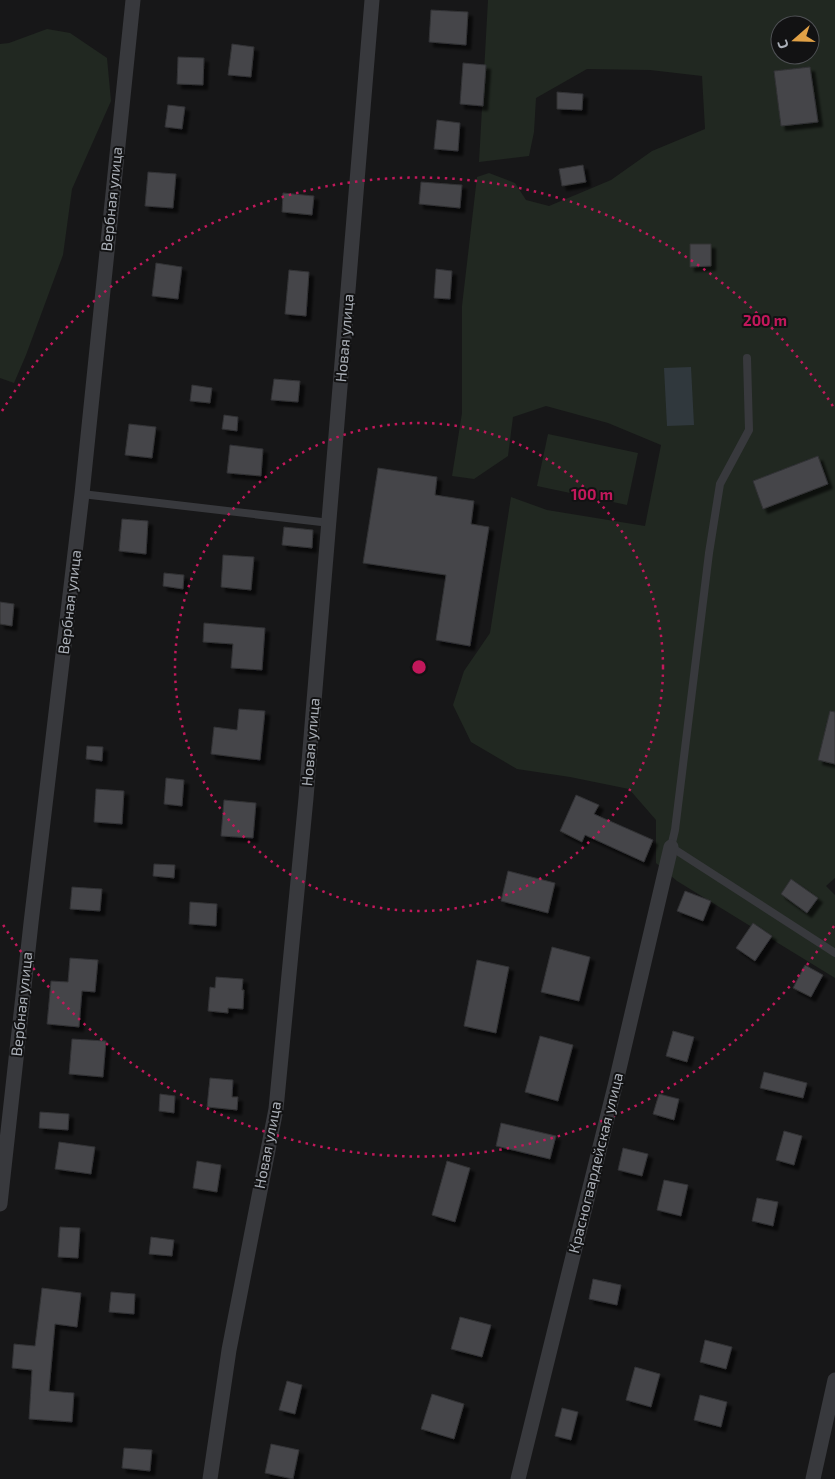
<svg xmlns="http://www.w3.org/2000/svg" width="835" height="1479" font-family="'Exo 2',sans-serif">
	<defs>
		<filter id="shadow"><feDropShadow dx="4.5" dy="4.5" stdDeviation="1" flood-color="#0009"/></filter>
	</defs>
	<rect width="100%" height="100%" fill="#171718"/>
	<!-- green -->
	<g fill="#212821" fill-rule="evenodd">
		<path d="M488 0H835V878L826 886 835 895V978L677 881 656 863V820L629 789 570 777 517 769 471 742 453 705 464 671 490 633 511 497 547 510 645 526 661 445 608 423 546 406 513 417 508 456 474 479 452 476 462 413V306L477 177 489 173 515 183 526 200 549 206 611 180 652 151 705 129 702 76 650 70 587 69 536 98 534 132 529 156 479 162ZM780 25H810V55H780Z"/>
		<path d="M47 29 70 33 107 58 111 101 72 189 63 255 26 355 14 383 0 378V44L9 43Z"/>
		<path d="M548 434 638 453 627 505 537 486Z"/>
	</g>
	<!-- water -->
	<path fill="#30383d" d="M691 367 694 425 667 426 664 368Z"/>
	<!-- building -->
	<g fill="#444548" stroke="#313134" filter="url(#shadow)">
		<path d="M431 10 468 12 466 45 429 42Z"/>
		<path d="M232 44 254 47 251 77 228 75Z"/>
		<path d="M178 57 204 58 203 85 177 84Z"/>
		<path d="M463 63 486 65 483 106 460 104Z"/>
		<path d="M810 67 818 122 781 126 774 71Z"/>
		<path d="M557 92 583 94 582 110 557 109Z"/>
		<path d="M168 105 185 107 182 129 165 127Z"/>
		<path d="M437 120 460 123 458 151 434 149Z"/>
		<path d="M583 165 586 182 562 186 559 169Z"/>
		<path d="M148 172 176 174 173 208 145 206Z"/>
		<path d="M421 182 462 185 460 208 419 204Z"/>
		<path d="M283 193 314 196 312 215 282 212Z"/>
		<path d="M690 244H711V266L690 267Z"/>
		<path d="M156 263 182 267 178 299 152 296Z"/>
		<path d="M436 269 452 271 450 299 434 298Z"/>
		<path d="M289 270 309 272 306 316 285 314Z"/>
		<path d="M274 379 300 381 298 402 271 400Z"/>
		<path d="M192 385 212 388 210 403 190 401Z"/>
		<path d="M224 415 238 417 237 431 222 429Z"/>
		<path d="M129 424 156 427 152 458 125 455Z"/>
		<path d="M230 445 263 449 261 476 227 473Z"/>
		<path d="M818 456 828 484 763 509 753 481Z"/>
		<path d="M378 468 437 477 435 495 474 501 471 524 489 527 470 646 436 640 446 575 363 563Z"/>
		<path d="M122 519 148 521 146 554 119 551Z"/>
		<path d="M284 527 313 530 312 548 282 545Z"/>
		<path d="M223 555 254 557 251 590 221 587Z"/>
		<path d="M164 573 184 575 183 589 163 586Z"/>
		<path d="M0 602 14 604 12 626 0 624Z"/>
		<path d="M204 623 265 628 262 670 231 668 233 644 203 642Z"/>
		<path d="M239 709 265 711 260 760 211 754 214 727 237 730Z"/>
		<path d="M830 711 835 712V764L818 760Z"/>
		<path d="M87 746 103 747 102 761 86 759Z"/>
		<path d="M166 778 184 780 182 806 164 804Z"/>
		<path d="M96 789 124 791 122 824 94 822Z"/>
		<path d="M576 795 599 805 594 814 653 840 644 862 585 835 582 842 560 831Z"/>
		<path d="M224 800 256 803 253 838 221 836Z"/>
		<path d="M154 864 175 865 174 878 153 876Z"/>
		<path d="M508 871 555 883 548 913 501 901Z"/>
		<path d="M791 879 818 898 807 913 781 894Z"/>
		<path d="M72 887 102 889 100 911 70 909Z"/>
		<path d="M685 891 711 901 703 921 677 911Z"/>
		<path d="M190 902 217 904 216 926 189 924Z"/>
		<path d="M753 923 772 936 755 961 736 948Z"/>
		<path d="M552 947 590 957 579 1001 541 992Z"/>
		<path d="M70 958 98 960 95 992 82 991 79 1027 47 1024 51 981 68 982Z"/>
		<path d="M477 960 509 967 496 1033 464 1026Z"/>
		<path d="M805 965 823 975 811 997 793 988Z"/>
		<path d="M216 977 243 979 242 990H244L243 1009 228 1008V1013L208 1011 210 987 215 988Z"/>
		<path d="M673 1031 694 1037 687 1062 666 1056Z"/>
		<path d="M540 1036 573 1045 558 1101 525 1092Z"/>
		<path d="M72 1039 106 1041 103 1077 69 1074Z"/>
		<path d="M764 1072 807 1083 803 1098 760 1088Z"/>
		<path d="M210 1078 233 1080 232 1097H238L237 1110 207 1107Z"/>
		<path d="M160 1094 175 1096 174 1113 159 1111Z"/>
		<path d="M659 1094 679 1099 674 1120 653 1114Z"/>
		<path d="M40 1112 69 1114 68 1130 39 1128Z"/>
		<path d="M501 1123 556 1136 550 1159 496 1146Z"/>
		<path d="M784 1131 802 1136 794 1165 776 1160Z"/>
		<path d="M59 1142 95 1147 91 1174 55 1169Z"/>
		<path d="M623 1148 648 1154 642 1176 618 1170Z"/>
		<path d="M197 1161 221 1165 217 1192 193 1188Z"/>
		<path d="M447 1161 470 1168 455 1222 432 1215Z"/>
		<path d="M664 1180 688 1185 681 1216 657 1210Z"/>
		<path d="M757 1198 778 1202 773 1226 752 1221Z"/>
		<path d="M60 1227 80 1228 78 1258 58 1257Z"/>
		<path d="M151 1237 174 1240 172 1256 149 1254Z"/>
		<path d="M593 1279 621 1285 617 1305 589 1299Z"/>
		<path d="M42 1288 81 1293 77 1327 55 1324 49 1391 74 1393 72 1422 29 1419 32 1370 12 1368 14 1344 35 1346Z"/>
		<path d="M111 1292 135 1294 134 1314 109 1312Z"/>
		<path d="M460 1317 491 1325 482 1357 451 1349Z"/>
		<path d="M705 1340 732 1347 726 1369 700 1362Z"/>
		<path d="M635 1367 660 1374 651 1407 626 1400Z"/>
		<path d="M287 1381 302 1385 295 1414 279 1410Z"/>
		<path d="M432 1394 464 1404 454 1439 421 1429Z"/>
		<path d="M700 1395 727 1402 721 1427 694 1420Z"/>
		<path d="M562 1408 578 1412 571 1440 555 1436Z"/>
		<path d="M271 1444 299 1450 293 1479 265 1473Z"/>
		<path d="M124 1448 152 1450 150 1471 122 1468Z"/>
	</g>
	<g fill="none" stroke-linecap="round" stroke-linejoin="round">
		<!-- service -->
		<g stroke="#38393d" stroke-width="8">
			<path d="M747 358 749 430 720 484 709 553 675 830 671 847 835 953"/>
			<path d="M82 494 330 523"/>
		</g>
		<!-- minor -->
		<g stroke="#38393d" stroke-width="15">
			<path d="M0 1204 31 923 82 494 133 0"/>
			<path d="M210 1479 229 1350 276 1109 306 798 372 0"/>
			<path d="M518 1479 615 1086 671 847"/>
			<path d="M813 1479 835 1380"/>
		</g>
	</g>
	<!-- distance rings -->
	<g fill="none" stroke="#c2185b" stroke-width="2.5" stroke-dasharray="2.5 5">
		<circle cx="419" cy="667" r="244"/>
		<path d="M834 926A489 489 0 0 1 2 923M2 411A489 489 0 0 1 834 408"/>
	</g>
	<g text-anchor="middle" stroke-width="4" stroke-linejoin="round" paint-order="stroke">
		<!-- street labels -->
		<g font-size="15" fill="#aaafb7" stroke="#121213">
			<text transform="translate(112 199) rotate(-84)" y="5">Вербная улица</text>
			<text transform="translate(345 338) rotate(-85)" y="5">Новая улица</text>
			<text transform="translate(70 602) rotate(-83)" y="5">Вербная улица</text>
			<text transform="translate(311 742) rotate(-85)" y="5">Новая улица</text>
			<text transform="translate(22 1004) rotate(-84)" y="5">Вербная улица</text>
			<text transform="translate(268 1145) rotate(-79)" y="5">Новая улица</text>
			<text transform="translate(596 1163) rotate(-76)" y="5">Красногвардейская улица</text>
		</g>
	</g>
	<circle cx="419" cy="667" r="8" fill="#c2185b" stroke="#121213" stroke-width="2.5"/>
	<g font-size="15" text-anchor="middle" font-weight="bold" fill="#c2185b" stroke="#121213" stroke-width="4" stroke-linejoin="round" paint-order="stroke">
		<text x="765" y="326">200 m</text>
		<text x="592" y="500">100 m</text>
	</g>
	<!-- north arrow -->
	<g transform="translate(795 40) rotate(250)"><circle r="24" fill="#121213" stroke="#4f5155"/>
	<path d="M0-4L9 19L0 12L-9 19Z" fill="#e1a146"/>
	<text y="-8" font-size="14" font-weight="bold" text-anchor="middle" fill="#aaafb7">С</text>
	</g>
</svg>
